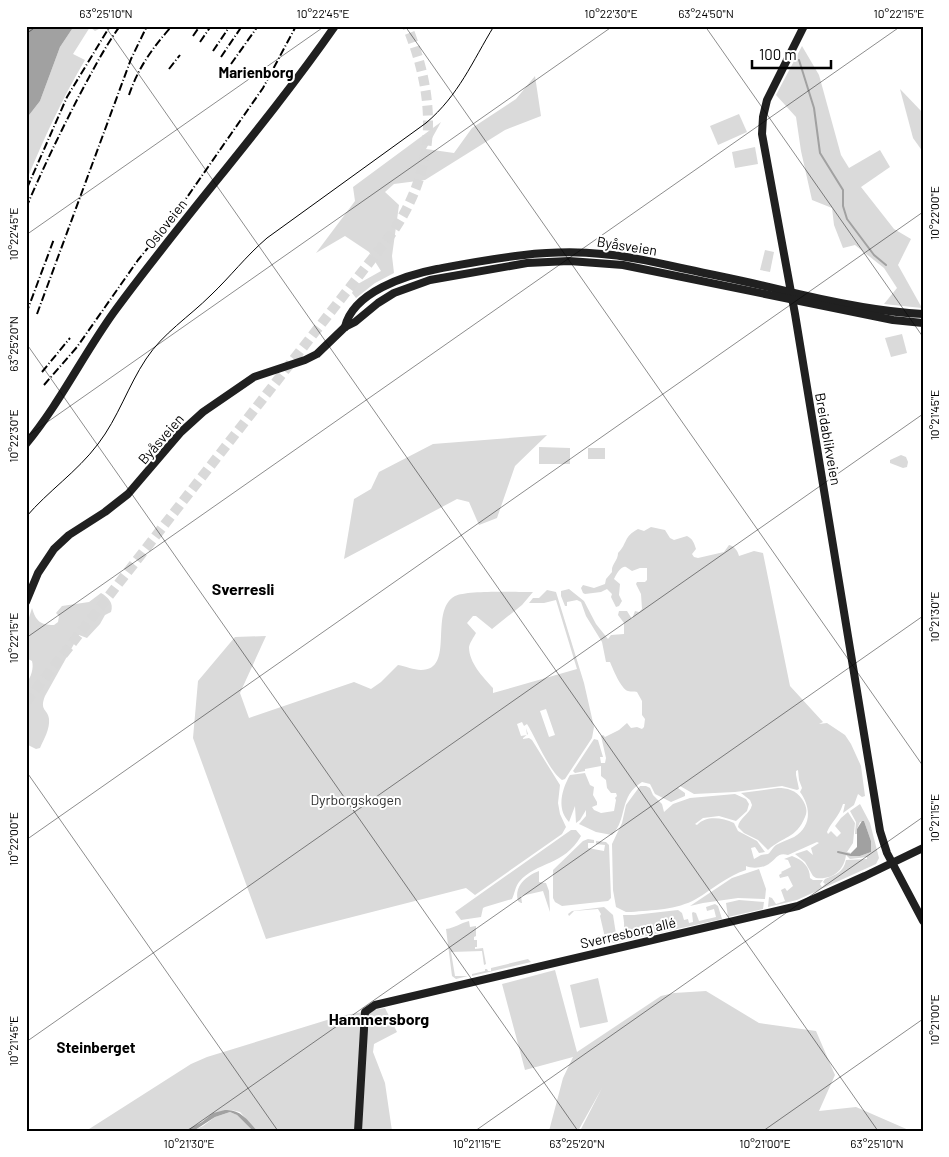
<svg xmlns="http://www.w3.org/2000/svg" width="949" height="1157" font-family="Barlow,sans-serif">
	<rect width="100%" height="100%" fill="#fff"/>
	<!-- green -->
	<g fill="#dadada" fill-rule="evenodd">
		<path d="M74 26H100L101 28 95 31 90 27 73 54 85 60C62 99 43 140 26 182V119L40 101 60 47Z"/>
		<path d="M802 46 819 75 841 155 849 168 880 150 890 167 861 187 894 229 911 239 898 265 922 308 884 304 897 288 884 268 855 245 843 248 834 225 832 208 812 200 801 151 796 117 776 95Z"/>
		<path d="M535 76 541 116 505 130 425 180 394 184 385 192 399 205 392 256 394 273 375 283 356 298 352 293 356 285 381 271 369 252 345 236 316 253 355 201 353 187 441 122 426 149 454 153 472 128 516 99Z"/>
		<path d="M900 89 923 113V152L913 138Z"/>
		<path d="M739 114 747 132 718 145 710 126Z"/>
		<path d="M755 147 758 164 735 168 732 152Z"/>
		<path d="M765 250 774 252 770 272 760 270Z"/>
		<path d="M902 334 907 353 891 357 885 338Z"/>
		<path d="M547 435 515 466 497 518 479 525 469 502 457 499 344 559 354 499 371 489 379 472 433 444Z"/>
		<path d="M539 447 570 448V464H539Z"/>
		<rect x="588" y="448" width="17" height="11"/>
		<path d="M901 455 906 457 908 462 907 467 903 468 890 463V460Z"/>
		<path d="M651 527 665 530 670 538 674 540 687 536C693 539 694 543 696 549L692 554 694 557 698 558 724 552 729 545C734 546 738 551 739 556L754 551 763 553 790 686 823 722 819 724 827 723 845 735 851 744 861 766 865 796 862 797 858 794 854 805 843 813 845 804H843C839 817 831 822 827 832L828 834 831 831 837 837 841 833 835 826 841 818 848 812 855 823 853 843 847 852 851 853 852 856H860L871 852V841L864 821 860 822 857 829 858 834H855L856 822 850 811 860 804 870 823 879 858 876 864 797 900 768 907 769 897 772 898 776 904 785 901 781 890 785 888 787 891 793 886 788 876 780 878 779 875 782 873 781 872 791 867 788 860 784 859 792 856C803 860 810 867 810 878L813 880H823L820 884 822 887 825 884 823 882 825 879C835 875 844 872 846 860L867 859V857L850 859 846 855C844 871 832 880 816 878L813 876 805 862 795 854 807 850 813 855 811 848 819 843 817 842 788 855C778 852 777 858 770 863 765 868 752 869 746 866V870C727 876 713 889 696 899 677 910 652 910 631 912H626L616 907 613 890 612 844 622 823 626 805 640 786H646L650 788 653 795 662 804 664 812 673 804 690 798 735 794 746 799 749 804 747 811 736 821 719 816 703 818 695 824 697 825C707 815 722 818 734 823L738 831 757 841 765 852 759 853 755 847 751 848 754 859 761 855 768 854C771 852 772 848 776 845 781 842 788 840 794 837 812 826 811 807 800 792L802 788 799 780 798 770 796 771V775L799 789 797 790 782 786 735 792 694 794 680 786 678 788 685 793V796L671 802 655 794 650 784 642 782C618 797 628 819 612 835L596 832 579 824 586 816V810L580 820 576 823 575 806 569 822C556 809 562 789 570 775L585 773 590 785 594 787 593 795 597 802V805L592 807 594 810 601 813 614 811 616 800 615 798 617 796 616 793H611L607 788 606 780 601 776V766L585 769V771L575 773 573 771 594 739 598 740 603 757H600L601 763H605L606 758 601 736 603 735 605 737 619 730 627 723 631 728 637 727 642 729 644 727 645 719 642 715V701L637 692C634 691 631 692 628 691 621 689 613 669 610 662H606L602 642 586 616 581 602 577 600 567 602V606H565L561 596V591L569 589 584 601 596 624 608 639 611 635 624 634V623L618 615 619 611H627L632 619 635 611 639 612 642 609 641 594 636 584 637 582H645L647 580V568H640L632 571C630 570 628 568 626 567 621 565 616 575 614 579L620 584 619 595 622 601 619 606 616 607 611 597 612 594 607 589 601 592 585 594 583 593 581 588 583 585 594 588 605 584 606 579 612 572C611 564 618 561 618 553 628 543 623 537 638 529L644 531Z"/>
		<path d="M547 590 556 592 584 683 594 727 592 738 565 779 562 780C549 771 536 738 527 724L524 726 522 722 517 724 521 736 527 735 526 728 528 734 523 738V739L529 738 532 740 560 785 558 803 560 814 566 827 562 834 475 895 466 888 266 939 193 738 198 681 235 637 266 636 240 693 249 718 354 682 371 689 381 682 398 665C405 666 414 670 421 670 456 670 428 611 455 596 467 590 517 592 533 592L522 605 492 629 476 616H473L467 623 476 633C474 637 470 642 469 647 469 663 483 677 493 688V693L577 669 556 600 544 603H529L533 598H539ZM546 709 555 735 549 737 540 711Z"/>
		<path d="M101 593C108 597 114 603 111 612L105 615 100 624 87 638 79 635 45 696C39 711 48 709 49 719 50 729 44 739 40 748L36 749 26 744V683C31 678 34 668 32 661L26 658V627L32 608C36 621 40 625 54 625L58 622 59 616 56 613 62 606 89 602Z"/>
		<path d="M778 788C787 788 796 790 802 799 806 805 808 811 805 817 796 839 783 836 768 850L758 840 744 833 738 827C739 818 750 814 752 805L750 800 741 793Z"/>
		<path d="M571 830H576L581 836C564 866 537 861 519 882 515 887 515 893 512 899L485 907 483 908 481 917 461 920 455 912Z"/>
		<path d="M588 839 594 840V843H588V848L604 851 605 845 596 844V841L606 842 609 845 611 898 608 901 562 906 555 902 553 898V870L583 841Z"/>
		<path d="M759 869 766 889 765 899 738 898 703 903 690 906 732 878Z"/>
		<path d="M539 871V882L546 883 549 891 550 912 543 891 521 896 522 903H521L518 901C514 886 526 876 539 871Z"/>
		<path d="M739 900 764 902 763 909 728 917 726 903Z"/>
		<path d="M715 904 718 906 722 919 614 943 610 941 606 942 600 916 601 914 598 909 574 911 569 916 568 914 572 911 604 907 613 915 616 934 620 936C626 931 624 922 623 915H634L678 910 682 913 684 920 688 919 689 923 693 922 692 913 693 912 696 913 699 921 716 917 714 909 707 911 706 907Z"/>
		<path d="M469 921 470 927 476 926V936L474 937V940H477V947H475V949L483 948 486 964 484 965 482 951 451 952 455 976H468L456 979 452 976 446 929C455 928 460 923 469 921Z"/>
		<path d="M528 959 531 962 472 976V974L485 971V969H487L488 971H491V968Z"/>
		<path d="M555 970 577 1052 661 996 674 993 706 991 759 1023 816 1031 835 1075 819 1111 856 1107 911 1131H580L602 1088 578 1131H549L563 1078 573 1057 525 1070 502 984Z"/>
		<path d="M598 978 608 1022 580 1028 570 985Z"/>
		<path d="M385 1008 397 1032 374 1044 373 1052 385 1083 392 1131H257L240 1112 231 1110 213 1113 202 1122 184 1131H86L191 1064 207 1057 340 1016Z"/>
		<path d="M230 1112 237 1115 253 1131H192L203 1126 215 1117Z"/>
	</g>
	<!-- water -->
	<g fill="#a1a1a1">
		<path d="M26 26H74L60 47 40 101 26 119Z"/>
		<path d="M862 821H864L871 841V852L860 856H851V853L857 847V829Z"/>
		<path d="M225 1110C240 1109 248 1120 257 1131H253L237 1115 230 1112 215 1117 195 1130 184 1131 202 1122 213 1113Z"/>
	</g>
	<g fill="none" stroke-linecap="round" stroke-linejoin="round">
		<!-- stream -->
		<g stroke="#a1a1a1" stroke-width="2">
			<path d="M799 60 814 108 820 153 843 190V206L847 219 874 255 886 265"/>
			<path d="M838 852 851 855"/>
		</g>
		<!-- highway-tunnel -->
		<path stroke="#d9d9d9" stroke-width="10" stroke-dasharray="10 5" stroke-linecap="butt" d="M26 702 372 259C382 246 393 233 401 219 438 155 434 93 407 26"/>
		<!-- secondary -->
		<g stroke="#202020" stroke-width="8">
			<path d="M804 26 767 100 763 117 762 134 795 314 880 831 887 853 923 921"/>
			<path d="M345 327C353 292 406 275 437 269 491 259 547 248 602 254 629 256 655 262 681 268 713 275 745 281 777 289 822 300 876 312 923 314"/>
			<path d="M26 444C60 403 83 355 114 312 185 215 266 125 335 26"/>
			<path d="M26 602 38 573 54 549 69 535 105 512 128 494 181 432 203 412 254 377 305 360 317 354 345 327 355 322 378 303 394 293 430 280 527 263 569 261 623 265 893 320 923 323"/>
			<path d="M358 1131 365 1012 375 1005 798 906 865 876 923 848"/>
		</g>
		<!-- tram -->
		<path stroke="#000" stroke-width="1" d="M26 517C48 491 77 472 98 444 118 418 128 386 146 359 163 333 189 317 211 295 230 277 246 256 267 238L426 123C459 95 472 62 494 26"/>
		<!-- rail -->
		<g stroke="#000" stroke-width="2" stroke-dasharray="8 2.5 1 2.5" stroke-linecap="butt">
			<path d="M193 36 200 26"/>
			<path d="M200 42 211 26"/>
			<path d="M213 51 230 26"/>
			<path d="M221 57 242 26"/>
			<path d="M231 64 258 26"/>
			<path d="M169 69 180 55"/>
			<path d="M129 95C138 68 153 47 172 26"/>
			<path d="M27 188 67 97 110 26"/>
			<path d="M26 208C42 170 60 133 79 96 92 72 104 48 120 26"/>
			<path d="M26 314 54 239"/>
			<path d="M37 314 131 59 147 26"/>
			<path d="M42 372 70 338"/>
			<path d="M44 385 77 347 138 260 174 216 231 134 263 88 296 26"/>
		</g>
	</g>
	<!-- ticks -->
	<path fill="none" stroke="#000" stroke-width="1" stroke-opacity="0.45" d="M105 26 878 1131M405 26 923 766M705 26 923 337M26 34 37 26M26 235 325 26M26 343 578 1131M26 437 613 26M26 638 901 26M26 771 278 1131M26 840 923 212M26 1042 923 414M187 1131 923 616M475 1131 923 817M763 1131 923 1019"/>
	<g text-anchor="middle" stroke-width="4" stroke-linejoin="round" paint-order="stroke">
		<!-- street labels -->
		<g font-size="14" fill="#000" stroke="#fff">
			<text transform="translate(166 224) rotate(-52)" y="5">Osloveien</text>
			<text transform="translate(627 246) rotate(9)" y="5">Byåsveien</text>
			<text transform="translate(161 439) rotate(-49)" y="5">Byåsveien</text>
			<text transform="translate(828 439) rotate(80)" y="5">Breidablikveien</text>
			<text transform="translate(628 933) rotate(-13)" y="5">Sverresborg allé</text>
		</g>
		<!-- park labels -->
		<g font-size="14" fill="#313131" stroke="#fff">
			<text x="356" y="805">Dyrborgskogen</text>
		</g>
		<!-- neighbourhood labels -->
		<g font-size="15" font-weight="bold" fill="#000" stroke="#fff">
			<text x="256" y="78">Marienborg</text>
			<text x="96" y="1053">Steinberget</text>
		</g>
		<!-- quarter labels -->
		<g font-size="16" font-weight="bold" fill="#000" stroke="#fff">
			<text x="243" y="595">Sverresli</text>
			<text x="379" y="1025">Hammersborg</text>
		</g>
	</g>
	<!-- border -->
	<rect width="949" height="1157" fill="none" stroke="#ffffff" stroke-width="55"/>
	<!-- scale -->
	<path d="M752 60v8h79v-8" fill="none" stroke="#000000" stroke-width="2.5"/>
	<text x="759" y="60" font-size="15" fill="#000000" stroke="#ffffff" stroke-width="4" paint-order="stroke">100 m</text>
	<rect x="28" y="28" width="894" height="1102" fill="none" stroke="#000" stroke-width="2"/>
	<g font-size="12" text-anchor="middle" fill="#000">
		<text x="106" y="18">63°25'10"N</text>
		<text x="323" y="18">10°22'45"E</text>
		<text x="611" y="18">10°22'30"E</text>
		<text x="706" y="18">63°24'50"N</text>
		<text x="899" y="18">10°22'15"E</text>
		<text transform="translate(935 213) rotate(-90)" y="4">10°22'00"E</text>
		<text transform="translate(14 234) rotate(-90)" y="4">10°22'45"E</text>
		<text transform="translate(14 344) rotate(-90)" y="4">63°25'20"N</text>
		<text transform="translate(935 415) rotate(-90)" y="4">10°21'45"E</text>
		<text transform="translate(14 436) rotate(-90)" y="4">10°22'30"E</text>
		<text transform="translate(935 617) rotate(-90)" y="4">10°21'30"E</text>
		<text transform="translate(14 638) rotate(-90)" y="4">10°22'15"E</text>
		<text transform="translate(935 818) rotate(-90)" y="4">10°21'15"E</text>
		<text transform="translate(14 839) rotate(-90)" y="4">10°22'00"E</text>
		<text transform="translate(935 1020) rotate(-90)" y="4">10°21'00"E</text>
		<text transform="translate(14 1041) rotate(-90)" y="4">10°21'45"E</text>
		<text x="189" y="1148">10°21'30"E</text>
		<text x="477" y="1148">10°21'15"E</text>
		<text x="577" y="1148">63°25'20"N</text>
		<text x="765" y="1148">10°21'00"E</text>
		<text x="877" y="1148">63°25'10"N</text>
	</g>
</svg>
